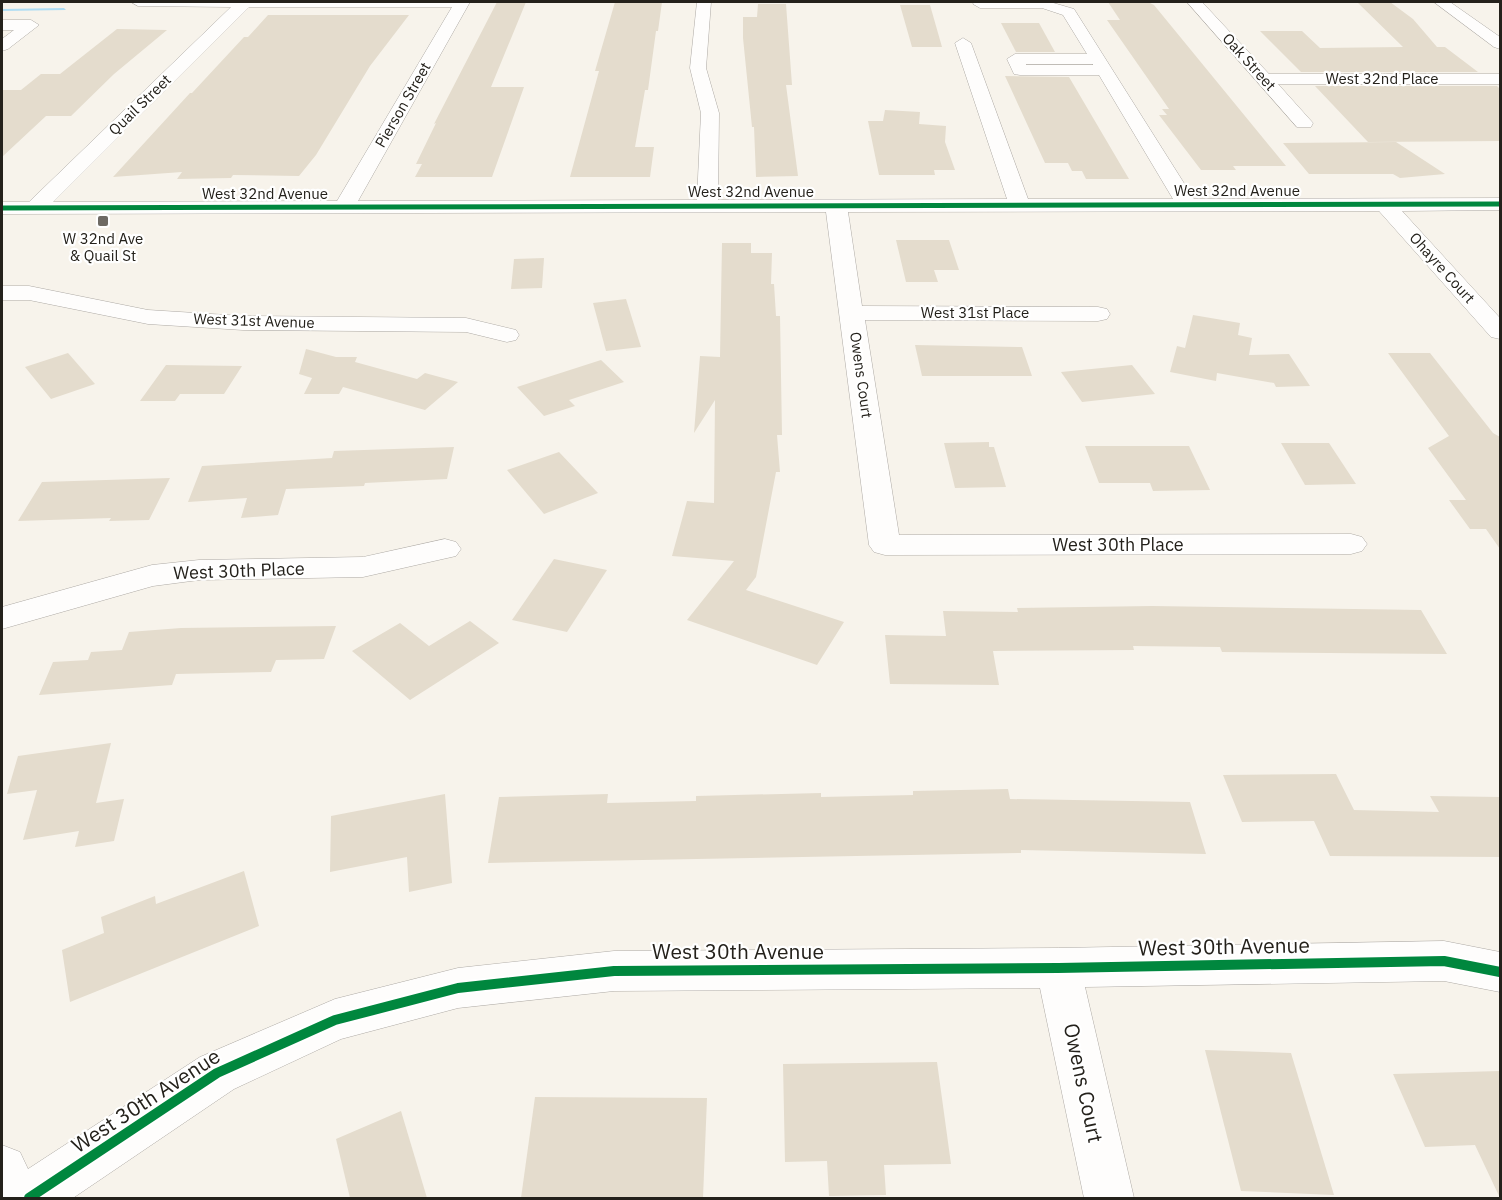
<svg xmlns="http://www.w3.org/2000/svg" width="1502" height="1200" font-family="'IBM Plex Sans',sans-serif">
	<rect width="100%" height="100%" fill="#f7f3eb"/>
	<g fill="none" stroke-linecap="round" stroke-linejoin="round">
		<!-- stream -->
		<path fill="#aeddf4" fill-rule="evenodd" d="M64 8 66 10 2 11V9Z"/>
	</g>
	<!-- building -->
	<g fill="#e4dccd">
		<path d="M497 2H526L491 87H524L492 177H415L422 164H416L436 123 434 124Z"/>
		<path d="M615 2H662L658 31H656L648 90H645L635 147H654L650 177H570L599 71H595Z"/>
		<path d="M1108 2H1148L1154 5 1286 166H1233L1236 170H1201L1159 115H1167L1162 109H1169L1107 20H1120Z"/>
		<path d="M1357 2H1390L1413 19 1437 47H1445L1478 72H1301L1260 31H1302L1320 48 1403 47Z"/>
		<path d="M758 4H786L792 85H786L798 176 756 177 754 127H752L743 38V17H757Z"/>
		<path d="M900 5H930L942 47H912Z"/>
		<path d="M268 15H409L370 66 316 155 299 176 233 175 231 178 177 179 182 172 113 177 190 93H192L244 37H248Z"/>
		<path d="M1001 23H1039L1055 52H1016Z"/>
		<path d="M117 29 167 30 114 74 71 116H46L2 157V90H21L41 74H60Z"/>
		<path d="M1005 76 1069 77 1129 179H1086L1082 171H1072L1068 163H1045Z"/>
		<path d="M1315 86H1497L1500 89V141L1368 142Z"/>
		<path d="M885 110 920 112 919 124 946 126 945 142 955 170H934L935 175H879L868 121H883Z"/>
		<path d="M1396 142 1445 174 1400 178 1393 174H1309L1283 143Z"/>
		<path d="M896 240H949L959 270H934L938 282H906Z"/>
		<path d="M722 243H751V253H772L771 284H774L776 316H780L782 435H777L780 472H776L756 577 746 590 844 622 817 665 687 620 734 561 672 556 687 501 714 503 715 400 694 433 700 356 720 357Z"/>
		<path d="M544 258 542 288 511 289 514 259Z"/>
		<path d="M626 299 641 347 606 351 593 303Z"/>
		<path d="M1193 315 1240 323 1238 335 1252 338 1249 355 1289 354 1310 386 1276 387 1274 383 1217 373 1216 381 1170 372 1177 346 1185 348Z"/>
		<path d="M915 345 1022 347 1032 376H922Z"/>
		<path d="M306 349 336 357H357L355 362 417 379 425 373 458 382 425 410 343 387 339 394H304L312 378 299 374Z"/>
		<path d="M68 353 95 384 51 399 25 367Z"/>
		<path d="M1388 353H1430L1493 433 1500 437V549L1486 529H1470L1449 500H1466L1428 448 1449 436Z"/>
		<path d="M601 360 624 382 569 400 575 406 544 416 517 387Z"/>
		<path d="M166 365 242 366 224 394H180L175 401H140Z"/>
		<path d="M1132 365 1155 394 1082 402 1061 372Z"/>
		<path d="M989 442V447H994L1006 487 955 488 944 443Z"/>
		<path d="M1281 443H1329L1356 484 1305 485Z"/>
		<path d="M1085 446H1189L1210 490 1153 491 1150 483H1099Z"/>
		<path d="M454 447 447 479 365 483 364 486 286 489 278 515 241 518 247 498 188 502 202 466 332 458 334 451Z"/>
		<path d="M559 452 598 493 544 514 507 470Z"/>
		<path d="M170 478 149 520 109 521 111 518 18 521 42 482Z"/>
		<path d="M554 559 607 570 567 632 512 620Z"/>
		<path d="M1152 606 1421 610 1447 654 1222 652 1220 647 1133 646 1134 650 993 651 999 685 890 684 885 635 946 636 943 611 1018 612 1017 608Z"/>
		<path d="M470 621 499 643 410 700 352 651 400 623 429 646Z"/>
		<path d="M336 626 324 659 276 660 271 672 176 674 172 685 39 695 53 662 88 660 91 652 122 650 129 632 181 628Z"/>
		<path d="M111 743 96 803 124 799 114 841 75 847 79 831 23 840 37 790 7 794 18 756Z"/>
		<path d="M1336 774 1354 810 1439 812 1430 796 1500 797V857L1330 856 1314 821 1242 822 1223 775Z"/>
		<path d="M1008 789 1010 799 1190 802 1206 854 1021 850V853L488 863 499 797 608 794 607 803 696 801V796L821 793V797L913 795V791Z"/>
		<path d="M445 794 452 883 409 892 407 857 330 872 331 816Z"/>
		<path d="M244 871 259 926 70 1002 62 950 104 933 101 917 155 896 156 904Z"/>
		<path d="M1205 1050 1291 1053 1334 1195 1241 1191Z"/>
		<path d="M937 1062 951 1164 884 1165 886 1195 829 1196 827 1161 785 1162 783 1064Z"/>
		<path d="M1500 1071V1198L1475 1145 1425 1147 1393 1074Z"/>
		<path d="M535 1097 707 1098 703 1198H521Z"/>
		<path d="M401 1111 427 1198H350L336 1139Z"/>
	</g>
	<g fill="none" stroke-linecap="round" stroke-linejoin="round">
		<defs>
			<g id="minor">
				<path d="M131 2H470L358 201 697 200 701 113 690 68 697 2H711L706 68 719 113 718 200 1007 199 955 43 963 38 971 43 1028 199H1173L1099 75H1020L1014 74 1007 59 1015 54H1087L1063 15 1042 8H980L973 4 974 2H1050L1074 9 1194 199 1500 198V210L1402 211 1500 318V339L1491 337 1379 211 848 212 862 306 1098 307 1107 309 1110 314 1107 319 1098 321 865 320 899 535 1351 534 1362 537 1367 544 1362 551 1351 554 885 555 874 552 869 545 826 212 2 214V202H29L231 7 138 6ZM249 7H452L337 201 53 202ZM1026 64H1093V65H1026Z"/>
				<path d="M1187 2H1202L1269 74H1500V84H1278L1313 123 1311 127H1297Z"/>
				<path d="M1434 2H1450L1500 37V49L1494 47Z"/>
				<path d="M2 20H31L39 25 8 49 2 51V39L14 30H2Z"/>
				<path d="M2 286H29L148 310 243 316 466 318 516 330 519 335 516 340 507 342 466 332 243 330 148 324 29 300H2Z"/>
				<path d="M445 539 456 542 461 549 456 556 363 577 199 580 153 586 2 629V607L152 565 199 560 363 557Z"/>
				<path d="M1444 941 1500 952V992L1444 981 1085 987 1134 1198H1084L1040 988 614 991 458 1008 341 1039 234 1089 73 1198H2V1145L20 1152 28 1169 200 1057 335 999 458 968 614 951 1058 948Z"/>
			</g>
		</defs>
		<!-- minor casing -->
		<use href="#minor" stroke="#aeaaa5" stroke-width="1"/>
		<!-- minor -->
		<use href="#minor" fill="#fefdfc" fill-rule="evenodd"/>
		<defs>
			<path id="cycleway-far1" d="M2 208 1500 204"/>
			<path id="cycleway" d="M29 1198 217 1073 335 1020 458 988 614 971 1058 968 1444 961 1500 972"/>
		</defs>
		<!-- cycleway-far1 casing -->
		<use href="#cycleway-far1" stroke="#fff" stroke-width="8"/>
		<!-- cycleway casing -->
		<use href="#cycleway" stroke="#fff" stroke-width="14"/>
		<!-- cycleway-far1 -->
		<use href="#cycleway-far1" stroke="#00873e" stroke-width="5"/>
		<!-- cycleway -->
		<use href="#cycleway" stroke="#00873e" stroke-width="10"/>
	</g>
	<!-- markers -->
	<rect fill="#6e6a64" stroke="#fff" stroke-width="2" x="97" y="215" width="12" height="12" rx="3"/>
	<g text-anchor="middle" stroke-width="4.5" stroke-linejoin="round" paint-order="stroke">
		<!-- far-street labels -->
		<g font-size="15" fill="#24211b" stroke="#fff">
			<text transform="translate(1249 62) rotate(48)" y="5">Oak Street</text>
			<text x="1382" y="84">West 32nd Place</text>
			<text transform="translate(140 105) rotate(-44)" y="5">Quail Street</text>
			<text transform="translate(403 105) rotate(-60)" y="5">Pierson Street</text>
			<text x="1237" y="196">West 32nd Avenue</text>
			<text x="751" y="197">West 32nd Avenue</text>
			<text x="265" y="199">West 32nd Avenue</text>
			<text transform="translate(1442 268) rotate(48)" y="5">Ohayre Court</text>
			<text x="975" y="318">West 31st Place</text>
			<text transform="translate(254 321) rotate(2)" y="5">West 31st Avenue</text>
			<text transform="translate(861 375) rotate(82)" y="5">Owens Court</text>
		</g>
		<!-- far-poi labels -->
		<g font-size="15" fill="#24211b" stroke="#fff">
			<text x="103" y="244">W 32nd Ave<tspan x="103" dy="17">&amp; Quail St</tspan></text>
		</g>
		<!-- street labels -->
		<g font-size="18" fill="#24211b" stroke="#fff">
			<text x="1118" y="551">West 30th Place</text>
			<text transform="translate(239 571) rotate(-2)" y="6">West 30th Place</text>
		</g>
		<!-- near-street labels -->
		<g font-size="21" fill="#24211b" stroke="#fff">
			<text transform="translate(1224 947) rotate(-1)" y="7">West 30th Avenue</text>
			<text x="738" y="959">West 30th Avenue</text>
			<text transform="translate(1083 1083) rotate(78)" y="7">Owens Court</text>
			<text transform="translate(146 1101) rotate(-33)" y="7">West 30th Avenue</text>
		</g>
	</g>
	<!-- border -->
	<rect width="1502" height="1200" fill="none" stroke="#24211b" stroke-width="6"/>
</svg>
